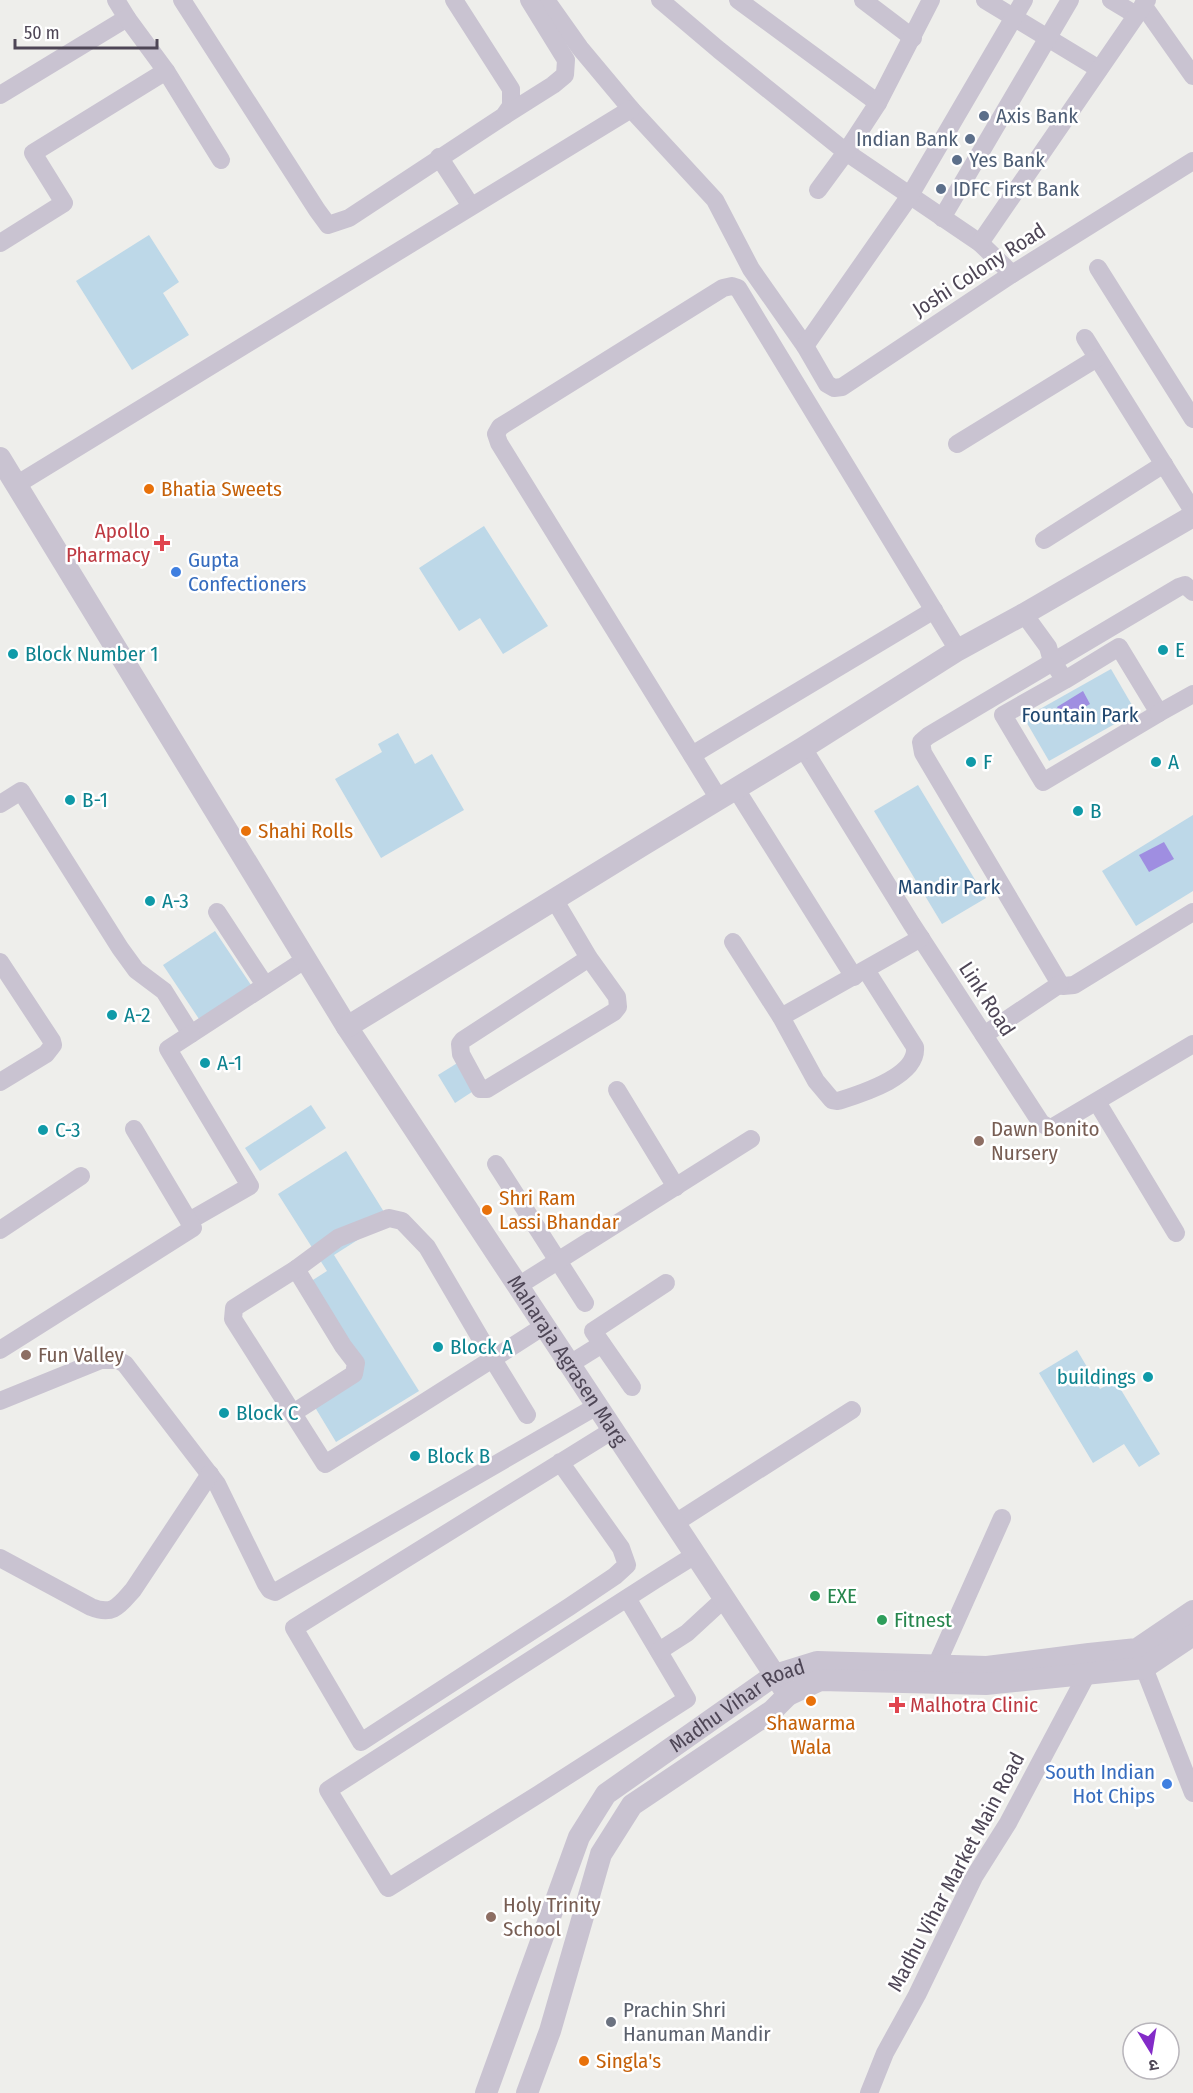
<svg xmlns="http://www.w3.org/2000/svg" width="1193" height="2093" font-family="'Fira Sans Condensed','Noto Sans Devanagari',sans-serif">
	<rect width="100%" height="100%" fill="#eeeeeb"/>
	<!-- green -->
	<g fill="#bdd8e8">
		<path d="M149 235 179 282 163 293 189 335 132 370 76 281Z"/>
		<path d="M484 526 548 626 503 654 480 618 459 631 419 568Z"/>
		<path d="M1111 669 1136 712 1049 761 1024 718Z"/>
		<path d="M398 733 415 764 432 754 464 810 381 858 335 779 382 752 378 744Z"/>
		<path d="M918 785 986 898 942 924 874 811Z"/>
		<path d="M1193 815V891L1136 926 1102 871Z"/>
		<path d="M215 931 251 985 199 1019 163 965Z"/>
		<path d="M459 1062 478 1088 455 1103 438 1075Z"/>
		<path d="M311 1105 326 1128 260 1171 245 1148Z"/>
		<path d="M346 1151 389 1220 334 1255 419 1391 336 1442 313 1404 360 1374 305 1285 327 1271 278 1194Z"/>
		<path d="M1077 1350 1100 1389 1115 1380 1160 1454 1139 1467 1124 1444 1093 1463 1039 1373Z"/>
	</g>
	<!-- water -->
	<g fill="#9f8ee1">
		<path d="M1083 691 1090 704 1064 719 1057 707Z"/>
		<path d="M1164 842 1174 859 1149 872 1139 855Z"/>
	</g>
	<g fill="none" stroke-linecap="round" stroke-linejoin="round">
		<!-- minor -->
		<g stroke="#c9c3d1" stroke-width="18">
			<path d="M182 0 317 210 328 225 349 218 504 116 511 106V89L454 0"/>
			<path d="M546 0 580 48 631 109 715 200 751 269 805 346 827 384 834 388 842 387 1012 274 1193 161"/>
			<path d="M660 0 719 50 846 152 980 243 1012 274"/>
			<path d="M738 0 878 103"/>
			<path d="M863 0 913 38"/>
			<path d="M985 0 1099 69"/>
			<path d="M1111 0 1136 15"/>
			<path d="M1143 5 1193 76"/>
			<path d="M166 71 221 160"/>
			<path d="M0 95 127 18 116 0"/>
			<path d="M504 116 553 85 565 75 566 60 529 0"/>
			<path d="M439 157 471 206"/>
			<path d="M818 190 846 152 878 103 931 0"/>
			<path d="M942 218 1070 0"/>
			<path d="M0 243 64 203 33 153 166 71 127 18"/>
			<path d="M980 243 1147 0"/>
			<path d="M1098 268 1193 419"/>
			<path d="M1085 338 1193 511"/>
			<path d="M805 346 909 197 1024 0"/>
			<path d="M957 444 1097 358"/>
			<path d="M16 485 631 109"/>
			<path d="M1044 540 1164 464"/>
			<path d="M1193 592 1185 585 1179 587 928 736 921 742 923 753 1060 984 1063 986 1074 985 1193 912"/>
			<path d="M1024 614 1048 647 1052 661 1065 680 1003 715 1043 782 1159 713 1119 647 1065 680"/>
			<path d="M1159 713 1193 694"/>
			<path d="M803 748 911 923 1041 1123 1048 1127H1053L1193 1044"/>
			<path d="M692 755 934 610"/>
			<path d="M736 789 854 977"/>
			<path d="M719 799 499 443 496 434 500 427 723 288 732 286 738 288 958 650"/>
			<path d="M0 804 21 791 120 948 136 970 164 991 191 1034 306 959"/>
			<path d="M554 899 589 958 617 997 618 1007 614 1012 487 1089H480L461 1054 460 1044 463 1040 589 958"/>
			<path d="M217 912 265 985"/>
			<path d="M733 942 781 1017 921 938"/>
			<path d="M0 962 52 1041 53 1045 46 1054 0 1082"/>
			<path d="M781 1017 816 1081 832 1100 838 1101C860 1094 918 1077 915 1047L866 970"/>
			<path d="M984 1035 1060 984"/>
			<path d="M617 1090 676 1187"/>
			<path d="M1097 1102 1176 1233"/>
			<path d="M496 1164 585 1303"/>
			<path d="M189 1221 250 1186 168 1049 191 1034"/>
			<path d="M0 1230 81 1176"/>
			<path d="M518 1286 751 1139"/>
			<path d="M0 1350 193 1228 134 1129"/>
			<path d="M570 1364 602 1344"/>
			<path d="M632 1387 593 1331 666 1283"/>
			<path d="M0 1401 101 1360H118L125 1364 217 1484 266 1584 270 1590 275 1592 597 1406"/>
			<path d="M293 1413 354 1374 356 1363 343 1346 296 1269"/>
			<path d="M527 1415 492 1358 427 1247 402 1221 389 1218 338 1238 296 1269 234 1308 233 1319 325 1464C398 1419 471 1373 544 1326"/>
			<path d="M560 1462 621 1548 627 1565 615 1576 569 1607 361 1742 294 1628 613 1430"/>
			<path d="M675 1523 852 1410"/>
			<path d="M0 1558 91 1607C113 1616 119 1606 133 1590L210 1474"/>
			<path d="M627 1598 687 1699 539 1794 388 1888 328 1790 655 1580 695 1555"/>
			<path d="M659 1651 687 1633 725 1598"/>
			<path d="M1139 1655 1193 1793"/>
			<path d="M936 1666 1002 1518"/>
			<path d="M869 2093 885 2053 917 1995 974 1877 1008 1823 1087 1674"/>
		</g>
		<!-- tertiary -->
		<g stroke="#c9c3d1" stroke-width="22">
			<path id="s1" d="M0 458 347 1027 788 1695"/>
			<path d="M347 1027 643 845 803 748 958 650 1024 614 1193 516"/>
			<path id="s2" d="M486 2093 579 1837 606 1794 775 1675 817 1662 987 1667 1089 1654 1137 1649 1193 1611"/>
			<path d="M527 2093 550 2031 601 1854 632 1805 772 1711 788 1695 820 1680 986 1684 1144 1668 1193 1635"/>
		</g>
	</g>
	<!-- markers -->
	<g fill="#5c6f8a" stroke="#fff" stroke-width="2">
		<circle cx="984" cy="116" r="6"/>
		<circle cx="970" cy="139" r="6"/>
		<circle cx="957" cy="160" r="6"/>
		<circle cx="941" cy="189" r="6"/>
	</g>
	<g fill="#e8710a" stroke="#fff" stroke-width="2">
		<circle cx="149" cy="489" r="6"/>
		<circle cx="246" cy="831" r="6"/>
		<circle cx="487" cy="1210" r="6"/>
		<circle cx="811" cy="1701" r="6"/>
		<circle cx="584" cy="2061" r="6"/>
	</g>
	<g fill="#e0444e" stroke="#fff" stroke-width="2">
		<path d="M159 534h6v6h6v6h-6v6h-6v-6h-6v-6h6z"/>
		<path d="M894 1696h6v6h6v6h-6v6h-6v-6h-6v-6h6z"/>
	</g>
	<g fill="#3f7fe0" stroke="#fff" stroke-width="2">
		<circle cx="176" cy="572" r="6"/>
		<circle cx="1167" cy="1784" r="6"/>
	</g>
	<g fill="#0f9aa8" stroke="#fff" stroke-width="2">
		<circle cx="1163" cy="650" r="6"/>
		<circle cx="13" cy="654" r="6"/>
		<circle cx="971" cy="762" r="6"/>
		<circle cx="1156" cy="762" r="6"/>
		<circle cx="70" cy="800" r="6"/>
		<circle cx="1078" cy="811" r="6"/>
		<circle cx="150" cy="901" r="6"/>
		<circle cx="112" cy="1015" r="6"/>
		<circle cx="205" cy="1063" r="6"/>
		<circle cx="43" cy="1130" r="6"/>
		<circle cx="438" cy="1347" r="6"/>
		<circle cx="1148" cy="1377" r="6"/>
		<circle cx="224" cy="1413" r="6"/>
		<circle cx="415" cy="1456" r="6"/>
	</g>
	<g fill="#8d6e63" stroke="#fff" stroke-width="2">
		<circle cx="979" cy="1141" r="6"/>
		<circle cx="26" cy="1355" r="6"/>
		<circle cx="491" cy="1917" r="6"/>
	</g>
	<g fill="#2e9e5b" stroke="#fff" stroke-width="2">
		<circle cx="815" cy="1596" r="6"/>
		<circle cx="882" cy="1620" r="6"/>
	</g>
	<circle fill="#6b7280" stroke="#fff" stroke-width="2" cx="611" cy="2022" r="6"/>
	<g text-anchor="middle" stroke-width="5" stroke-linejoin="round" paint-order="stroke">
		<!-- service labels -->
		<g font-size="21" fill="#4e5e75" stroke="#fff" text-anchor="start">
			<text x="996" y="123">Axis Bank</text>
			<text x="958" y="146" text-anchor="end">Indian Bank</text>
			<text x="969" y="167">Yes Bank</text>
			<text x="953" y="196">IDFC First Bank</text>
		</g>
		<!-- street labels -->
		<g font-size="21" fill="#4e4656" stroke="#fff">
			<text transform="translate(979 270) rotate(-33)" y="7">Joshi Colony Road</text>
			<text transform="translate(987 999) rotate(57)" y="7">Link Road</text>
			<text dy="7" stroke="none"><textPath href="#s1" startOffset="1066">Maharaja Agrasen Marg</textPath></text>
			<text dy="7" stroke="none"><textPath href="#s2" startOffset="482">Madhu Vihar Road</textPath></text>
			<text transform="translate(956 1872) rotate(-62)" y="7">Madhu Vihar Market Main Road</text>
		</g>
		<!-- food labels -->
		<g font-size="21" fill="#c56008" stroke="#fff" text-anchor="start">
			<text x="161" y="496">Bhatia Sweets</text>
			<text x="258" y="838">Shahi Rolls</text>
			<text x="499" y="1205">Shri Ram<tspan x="499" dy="24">Lassi Bhandar</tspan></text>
			<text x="811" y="1730" text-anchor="middle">Shawarma<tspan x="811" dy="24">Wala</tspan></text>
			<text x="596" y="2068">Singla's</text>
		</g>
		<!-- health labels -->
		<g font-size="21" fill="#be3a42" stroke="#fff" text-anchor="end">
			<text x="150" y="538">Apollo<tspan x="150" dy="24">Pharmacy</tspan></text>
			<text x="910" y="1712" text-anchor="start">Malhotra Clinic</text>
		</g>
		<!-- shop labels -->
		<g font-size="21" fill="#366cbe" stroke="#fff" text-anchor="start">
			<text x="188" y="567">Gupta<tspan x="188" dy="24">Confectioners</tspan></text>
			<text x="1155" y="1779" text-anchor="end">South Indian<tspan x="1155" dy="24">Hot Chips</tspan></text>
		</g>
		<!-- culture labels -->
		<g font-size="21" fill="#0d838f" stroke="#fff" text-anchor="start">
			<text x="1175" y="657">E</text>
			<text x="25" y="661">Block Number 1</text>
			<text x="983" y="769">F</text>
			<text x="1168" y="769">A</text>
			<text x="82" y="807">B-1</text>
			<text x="1090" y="818">B</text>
			<text x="162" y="908">A-3</text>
			<text x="124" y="1022">A-2</text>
			<text x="217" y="1070">A-1</text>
			<text x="55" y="1137">C-3</text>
			<text x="450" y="1354">Block A</text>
			<text x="1136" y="1384" text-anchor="end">buildings</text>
			<text x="236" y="1420">Block C</text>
			<text x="427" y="1463">Block B</text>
		</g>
		<!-- park labels -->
		<g font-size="21" fill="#20476f" stroke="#fff">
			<text x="1080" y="722">Fountain Park</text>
			<text x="949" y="894">Mandir Park</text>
		</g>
		<!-- education labels -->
		<g font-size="21" fill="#785e54" stroke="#fff" text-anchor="start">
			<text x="991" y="1136">Dawn Bonito<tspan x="991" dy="24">Nursery</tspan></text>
			<text x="38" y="1362">Fun Valley</text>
			<text x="503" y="1912">Holy Trinity<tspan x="503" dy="24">School</tspan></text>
		</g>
		<!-- leisure labels -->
		<g font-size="21" fill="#27864d" stroke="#fff" text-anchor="start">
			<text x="827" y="1603">EXE</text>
			<text x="894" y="1627">Fitnest</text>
		</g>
		<!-- worship labels -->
		<g font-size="21" fill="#5b616d" stroke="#fff" text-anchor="start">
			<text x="623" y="2017">Prachin Shri<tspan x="623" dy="24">Hanuman Mandir</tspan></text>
		</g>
	</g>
	<!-- north arrow -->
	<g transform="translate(1151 2051) rotate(169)"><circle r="28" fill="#ffffff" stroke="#b8b5bb" stroke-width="1.5"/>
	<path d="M0-4.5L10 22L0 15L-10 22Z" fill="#832bc8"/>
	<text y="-9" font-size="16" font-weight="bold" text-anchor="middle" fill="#4e4656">उ</text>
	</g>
	<!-- scale -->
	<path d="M15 39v9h142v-9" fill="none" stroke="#4e4656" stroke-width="3"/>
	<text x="24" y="39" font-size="18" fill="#4e4656" stroke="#ffffff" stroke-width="4.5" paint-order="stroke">50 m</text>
</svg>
